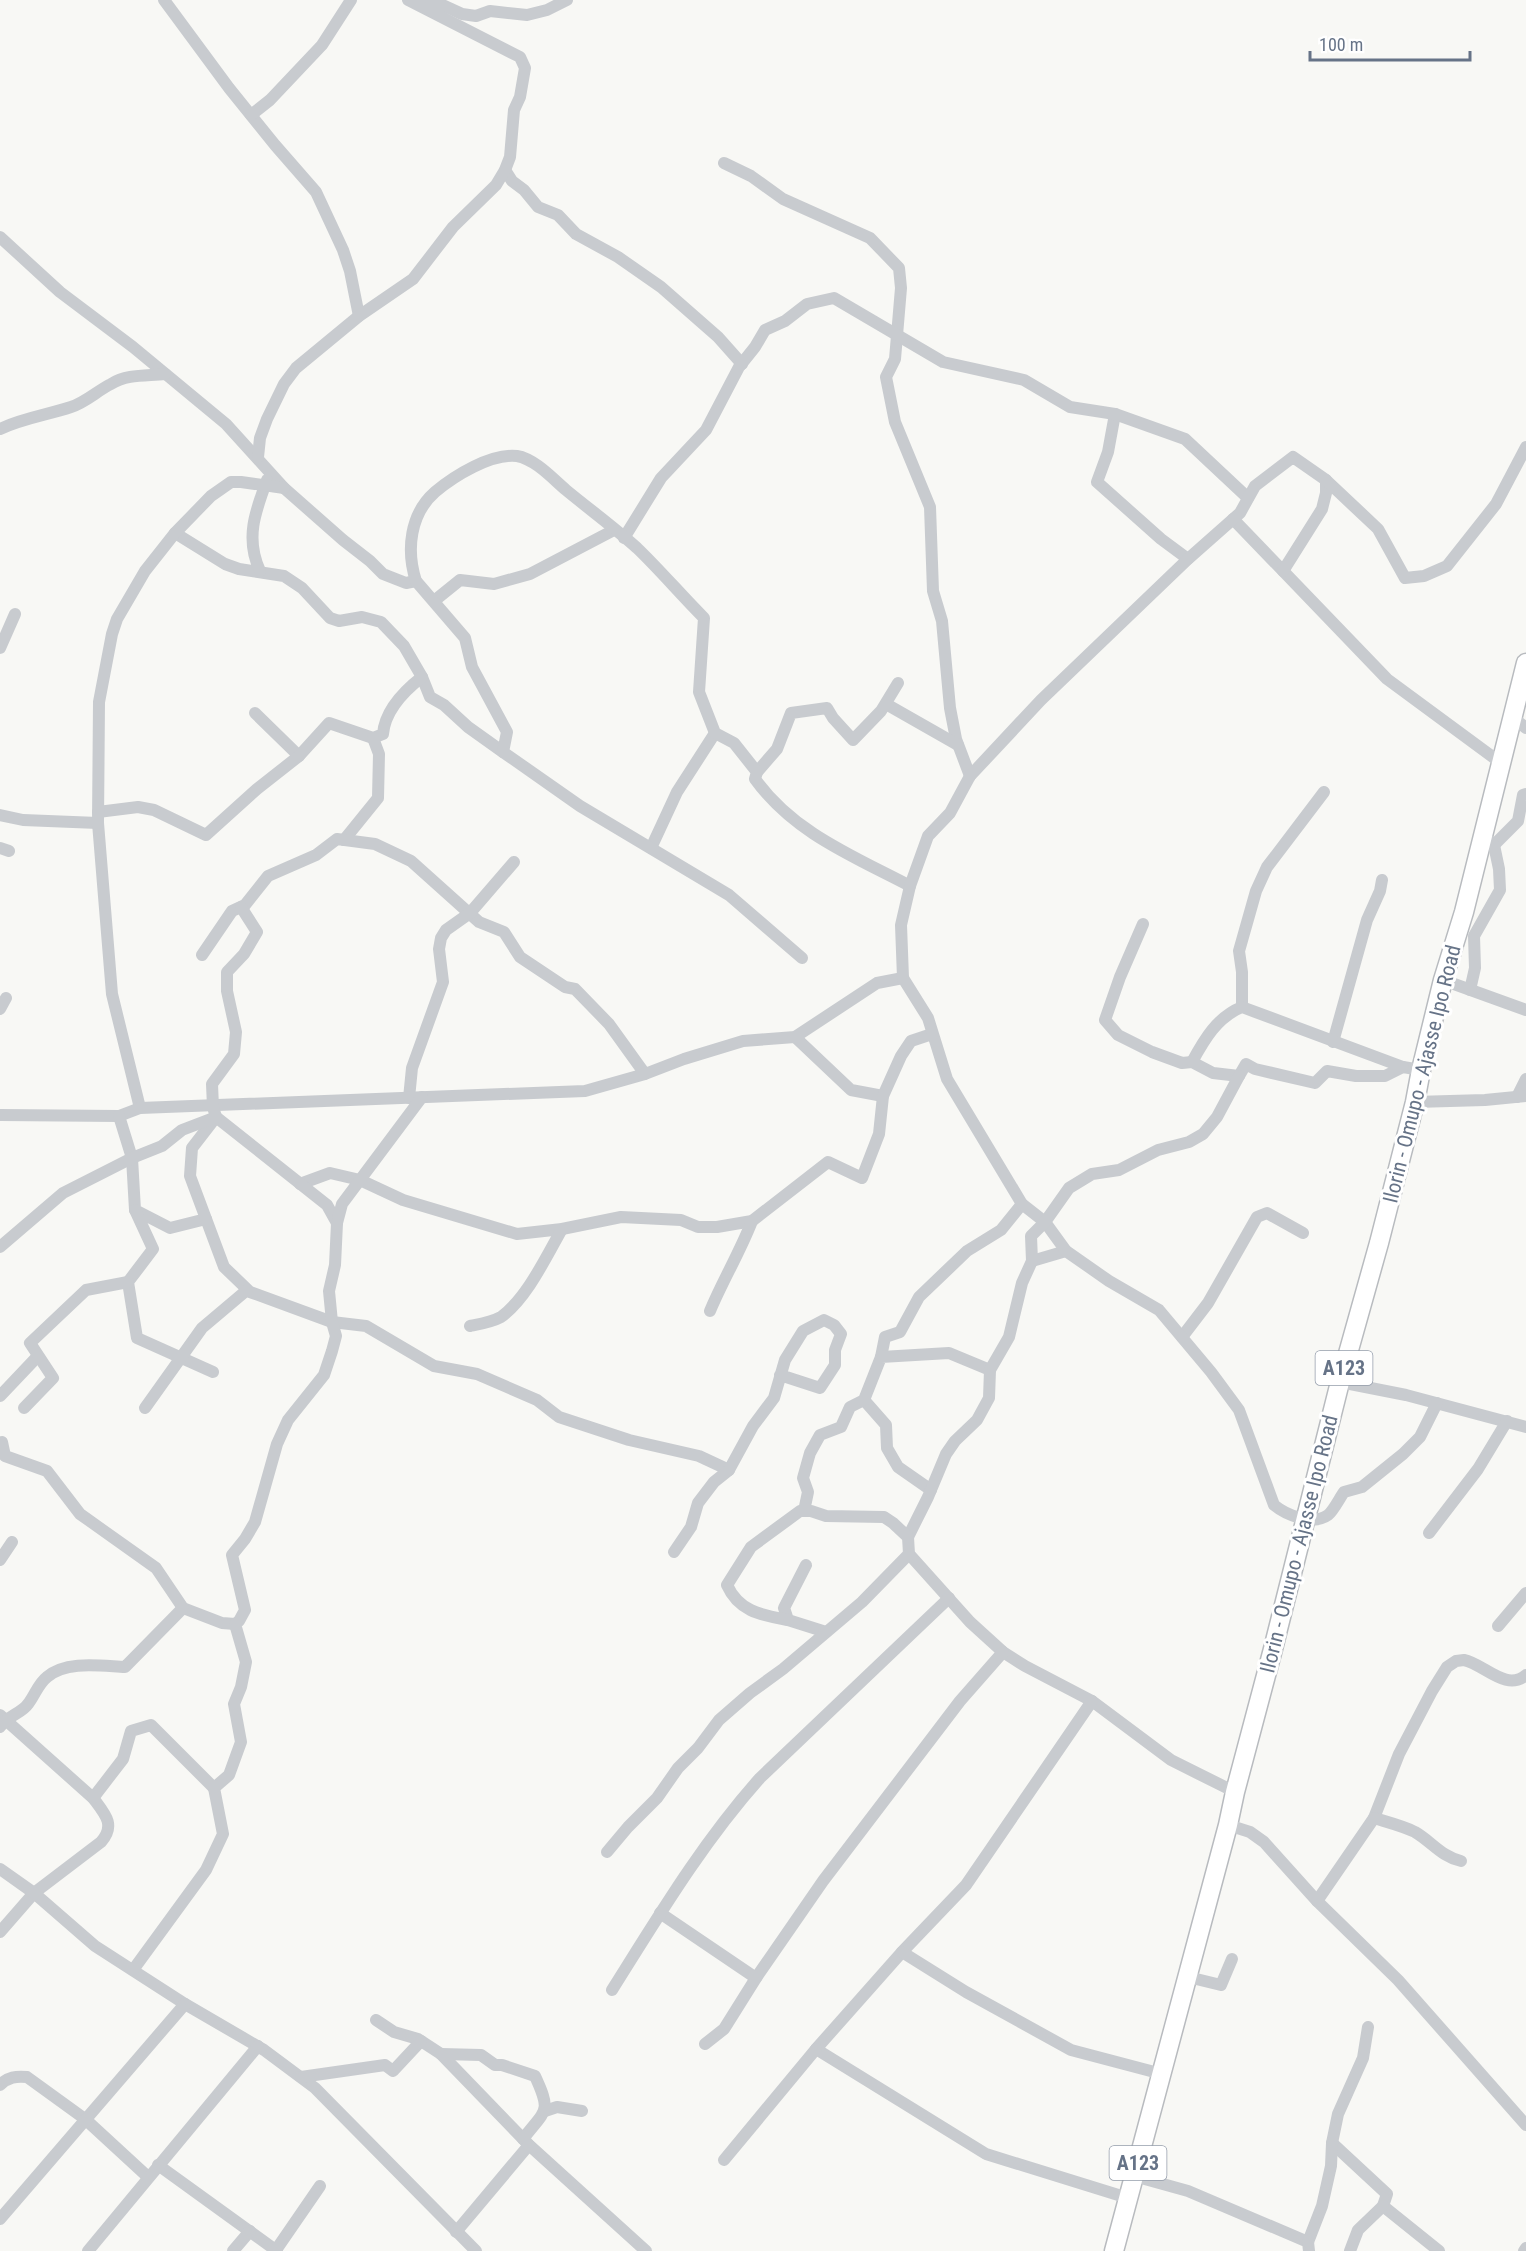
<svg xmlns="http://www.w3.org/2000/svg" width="1526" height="2251" font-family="'Roboto Condensed',sans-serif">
	<rect width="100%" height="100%" fill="#f8f8f5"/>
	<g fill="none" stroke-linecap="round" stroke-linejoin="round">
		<defs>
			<path id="highway" d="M1114 2251 1228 1825 1235 1792 1273 1649 1340 1382 1379 1243 1415 1102 1421 1070 1443 980 1464 912 1526 663"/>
		</defs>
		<!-- highway casing -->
		<use href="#highway" stroke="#b8bbbf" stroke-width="21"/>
		<!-- minor -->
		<g stroke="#c8cbcf" stroke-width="12">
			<path d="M164 0 229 88 275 145 316 192 343 250 350 271 359 316"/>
			<path d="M414 0 436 2 462 14 476 16 490 11 527 15 547 10 567 0"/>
			<path d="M251 115 270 100 322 45 351 0"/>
			<path d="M724 163 751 176 783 199 870 238 899 268 901 288 895 359 886 377 895 422 930 507 933 591 942 621 950 708 956 739 970 776"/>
			<path d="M505 170 512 181 524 190 538 207 558 215 576 234 618 257 661 287 718 337 742 364"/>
			<path d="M0 237 60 292 133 347 226 424 284 488 343 540 370 561 383 574 406 583 416 581"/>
			<path d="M1115 414 1108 452 1097 482 1161 539 1188 559"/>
			<path d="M0 429C23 418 47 415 71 407 86 402 97 391 111 384 127 374 146 376 165 374"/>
			<path d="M258 457 260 438 267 419 284 384 296 368 359 316 413 279 453 227 496 185 505 170 510 157 514 110 520 97 525 68 520 57 408 0"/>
			<path d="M1233 519 1387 679 1501 763"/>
			<path d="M175 533 225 564 239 569 284 576 302 588 330 618 339 621 362 617 381 622 404 646 422 677 430 697 444 705 468 727 503 752"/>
			<path d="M624 538 661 478 706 430 739 367 755 347 765 330 785 321 807 304 834 298 943 362 1024 380 1070 407 1115 414 1185 439 1248 498"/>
			<path d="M260 571C245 539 255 512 267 480"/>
			<path d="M1283 571 1322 509 1326 493V480"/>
			<path d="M434 601 460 580 494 584 530 574 614 530"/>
			<path d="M0 648 15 614"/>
			<path d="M886 704 958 745"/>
			<path d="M255 713 299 756"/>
			<path d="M1512 717 1526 728"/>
			<path d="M757 772 777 749 791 713 827 708 833 718 853 740 881 711 898 683"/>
			<path d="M98 812 138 807 154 810 206 835 257 789 299 756 329 723 373 738 383 734C385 710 404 691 422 677"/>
			<path d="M0 815 23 820 98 823"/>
			<path d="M344 840 378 798 379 754 373 738"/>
			<path d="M1489 841 1494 845 1518 821 1523 795 1526 794"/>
			<path d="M0 848 9 851"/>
			<path d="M651 848 677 792 715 733"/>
			<path d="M1143 924 1120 977 1105 1020 1118 1035 1152 1052 1182 1063 1192 1062 1213 1073 1239 1076 1246 1064 1255 1069 1315 1083 1327 1071 1356 1076H1385L1403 1067 1421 1070"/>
			<path d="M202 955 232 911 245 905 268 876 316 855 337 839 375 844 411 861 479 922 504 932 520 957 565 987 575 989 609 1024 645 1074"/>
			<path d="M802 958 729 895 580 806 503 752 507 732 472 667 465 638 416 581C406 550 410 514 435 492 454 476 491 453 517 456 535 459 553 479 566 490 589 509 615 528 637 548 660 570 681 595 704 618L699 692 715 733 734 743 757 772 755 779C794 833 853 856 910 886"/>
			<path d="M1443 980 1526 1010"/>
			<path d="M1470 990 1475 968 1474 936 1500 890 1499 869 1494 845"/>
			<path d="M1242 1007V972L1239 951 1256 891 1267 867 1324 792"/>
			<path d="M0 1009 6 998"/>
			<path d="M795 1037 851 1090 883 1096"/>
			<path d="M1333 1042 1367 920 1380 891 1382 880"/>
			<path d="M1192 1062C1204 1040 1217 1017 1242 1007 1295 1027 1349 1047 1403 1067"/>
			<path d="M1517 1097 1526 1079"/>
			<path d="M409 1098 412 1068 443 982 439 949 441 938 446 930 470 913 514 862"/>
			<path d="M1415 1102 1485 1100 1526 1096"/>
			<path d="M140 1108 112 994 98 823 99 702 112 634 117 619 145 571 175 533 211 496 231 482H241L284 488"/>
			<path d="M0 1115 119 1116 140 1108 585 1091 645 1074 684 1059 743 1041 795 1037 877 983 903 978"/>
			<path d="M119 1116 132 1158 135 1210 170 1228 206 1219"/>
			<path d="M300 1184 330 1173 360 1180 403 1200 517 1234 562 1229 621 1217 681 1220 698 1227H717L752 1221 828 1162 862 1178 879 1134 883 1096 901 1056 911 1041 932 1034"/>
			<path d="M135 1210 153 1249 128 1282 137 1338 213 1372"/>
			<path d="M337 1223 327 1205 216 1117 192 1148 190 1176 224 1267 250 1292 332 1322 366 1326 434 1366 477 1374 537 1400 559 1417 629 1440 699 1456 729 1470"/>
			<path d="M0 1247 63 1193 132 1158 162 1146 182 1130 216 1117 213 1107 212 1084 234 1054 236 1032 227 991V972L244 954 257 932 241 907"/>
			<path d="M1032 1261 1066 1251"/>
			<path d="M710 1311C723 1280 740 1252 752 1221"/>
			<path d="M470 1326C480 1324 492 1322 501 1317 527 1298 546 1257 562 1229"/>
			<path d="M1182 1337 1208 1303 1257 1217 1267 1213 1303 1233"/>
			<path d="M881 1357 885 1337 900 1332 919 1297 967 1251 1001 1230 1022 1204"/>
			<path d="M1340 1382 1406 1395 1526 1427"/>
			<path d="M0 1396 37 1357"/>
			<path d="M864 1400 886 1425 887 1448 898 1467 931 1490"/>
			<path d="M1437 1403 1420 1437 1403 1454 1362 1487 1344 1492C1339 1499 1334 1510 1328 1515 1313 1526 1286 1515 1274 1505L1239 1410 1211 1372 1159 1310 1109 1281 1066 1251 1045 1222 1022 1204 947 1079 928 1018 903 978 901 925 910 886 928 836 950 813 970 776 1041 700 1188 559 1240 513 1255 486 1293 457 1326 480 1378 529 1405 578 1424 576 1447 566 1496 504 1526 447"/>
			<path d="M24 1408 53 1378 30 1343 86 1290 128 1282"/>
			<path d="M145 1408 202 1328 247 1290"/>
			<path d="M2 1442 5 1456 47 1471 80 1514 156 1568 183 1608 222 1623 235 1624"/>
			<path d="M804 1511 808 1492 803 1478 810 1453 820 1435 841 1427 850 1407 864 1400 881 1357 949 1353 990 1370"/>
			<path d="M1429 1533 1478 1469 1507 1421"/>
			<path d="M908 1537 928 1497 946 1454 955 1441 977 1420 989 1398 990 1370 1009 1337 1022 1283 1032 1261 1031 1236 1045 1222 1069 1188 1092 1174 1119 1170 1158 1150 1189 1142 1203 1134 1217 1117 1239 1076"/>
			<path d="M674 1552 691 1527 698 1503 714 1482 729 1470 753 1426 774 1398 785 1360 803 1331 824 1320 834 1325 841 1334 835 1350V1365L820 1388 780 1375"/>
			<path d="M0 1560 12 1542"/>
			<path d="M806 1565 784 1608 788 1620 826 1632"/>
			<path d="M788 1620C762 1615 739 1612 727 1585L751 1547 800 1511H811L826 1516 884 1517 893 1523 908 1537 909 1554 970 1622 1003 1652 1025 1666 1092 1701 1171 1760 1235 1792"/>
			<path d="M1498 1626 1526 1593"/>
			<path d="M1092 1701 966 1885 902 1952 816 2049 986 2154 1128 2198"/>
			<path d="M0 1715 93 1798C105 1814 116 1825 101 1842L34 1893 0 1932"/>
			<path d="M0 1727C8 1715 21 1714 28 1704 35 1695 38 1684 47 1677 66 1660 102 1666 125 1667L183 1608"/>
			<path d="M93 1798 123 1759 131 1731 151 1725 214 1788"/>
			<path d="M1374 1818 1399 1754 1432 1691 1447 1667 1456 1661 1464 1660C1484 1664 1506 1692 1526 1675"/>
			<path d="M1228 1825 1250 1832 1264 1842 1317 1901 1398 1980 1526 2125"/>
			<path d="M607 1852 628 1827 657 1798 678 1768 698 1748 719 1720 750 1693 783 1669 862 1602 909 1554"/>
			<path d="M0 1869 34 1893 95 1946 185 2004 264 2050 315 2088 476 2251"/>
			<path d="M1317 1901 1374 1818C1387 1822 1403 1826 1415 1832 1432 1842 1442 1857 1461 1861"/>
			<path d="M660 1913 756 1978"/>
			<path d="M902 1952 966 1992 1071 2050 1162 2074"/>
			<path d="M133 1970 206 1870 223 1834 214 1788 229 1775 241 1742 234 1704 241 1687 246 1662 235 1624 239 1621 245 1610 232 1555 245 1539 255 1522 277 1444 288 1420 324 1375 332 1351 336 1336 332 1322 329 1291 335 1265 337 1223 342 1204 422 1097"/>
			<path d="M1188 1977 1221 1985 1232 1959"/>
			<path d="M612 1990C658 1917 702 1843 760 1778L949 1598"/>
			<path d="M376 2020 394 2032 418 2039 441 2054 529 2145 646 2251"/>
			<path d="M705 2044 724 2029 756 1978 823 1881 960 1701 1003 1652"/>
			<path d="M441 2054 481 2055 495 2065H502L535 2076C552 2113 546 2109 523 2139"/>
			<path d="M301 2077 385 2065 393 2071 421 2041"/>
			<path d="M0 2085C8 2077 16 2076 27 2077L85 2119 148 2177"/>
			<path d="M545 2111 557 2107 582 2111"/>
			<path d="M1332 2143 1387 2194 1383 2206 1439 2251"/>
			<path d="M724 2160 816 2049"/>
			<path d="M158 2165 277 2251"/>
			<path d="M1134 2176 1188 2191 1308 2242 1309 2251"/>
			<path d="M0 2219 185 2004"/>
			<path d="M456 2232 529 2145"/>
			<path d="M1308 2242 1322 2206 1331 2166 1332 2143 1338 2114 1363 2058 1368 2027"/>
			<path d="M276 2250 320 2186"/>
			<path d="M88 2251 258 2046"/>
			<path d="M233 2251 250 2231"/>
			<path d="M1350 2251 1358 2230 1383 2206"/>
			<path d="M1524 2251 1526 2248"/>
		</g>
		<!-- highway -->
		<use href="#highway" stroke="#fff" stroke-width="18"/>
	</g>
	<g text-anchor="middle" stroke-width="6" stroke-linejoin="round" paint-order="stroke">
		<!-- shield labels -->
		<g fill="#fff" stroke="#949dab" stroke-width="1.5">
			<rect x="1315.5" y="1351" width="57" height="34" rx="4.5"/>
			<rect x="1109.5" y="2146" width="57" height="34" rx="4.5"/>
		</g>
		<g font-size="20" font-weight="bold" fill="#667387">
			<text x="1344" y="1375">A123</text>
			<text x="1138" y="2170">A123</text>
		</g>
		<!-- street labels -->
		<g font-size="21" fill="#667387" stroke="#fff">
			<text transform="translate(1422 1074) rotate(-76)" y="7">Ilorin - Omupo - Ajasse Ipo Road</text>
			<text transform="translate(1299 1544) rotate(-76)" y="7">Ilorin - Omupo - Ajasse Ipo Road</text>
		</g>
	</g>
	<!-- scale -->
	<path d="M1310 51v9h160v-9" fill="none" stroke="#667387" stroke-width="3"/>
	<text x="1319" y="51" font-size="18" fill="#667387" stroke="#ffffff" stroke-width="4.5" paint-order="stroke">100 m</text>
</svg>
